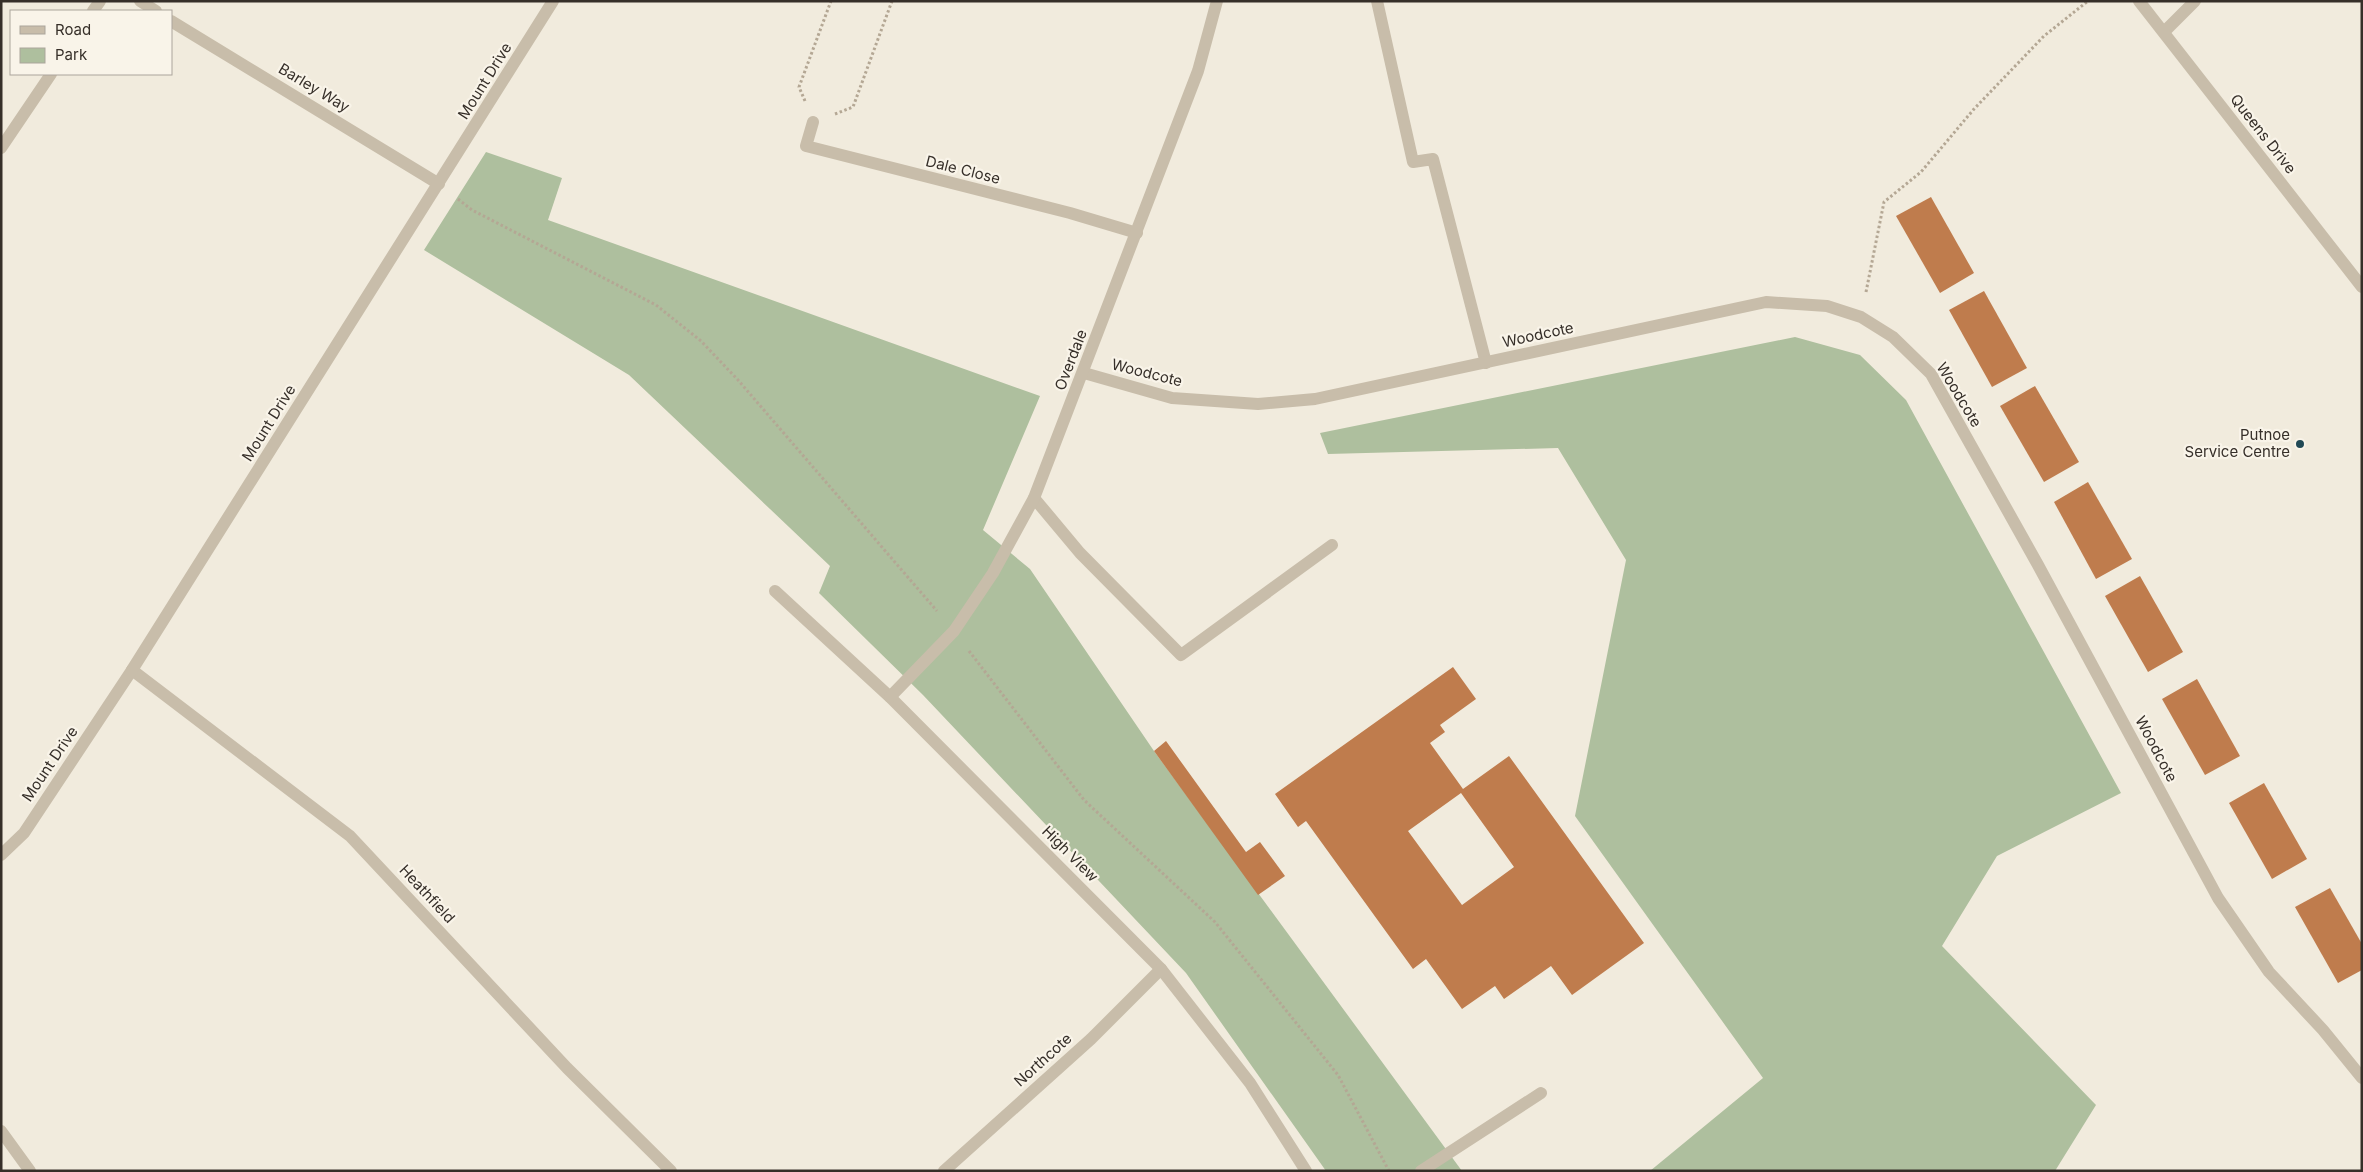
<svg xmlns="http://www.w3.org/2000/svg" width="2363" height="1172" font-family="Inter,sans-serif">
	<rect width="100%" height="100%" fill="#f1ebdd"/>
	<!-- green -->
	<g fill="#aebf9e">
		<path d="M486 152 562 178 548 220 1040 396 983 530 1030 569 1154 751 1462 1171H1326L1186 973 923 695 819 593 830 566 629 375 424 250Z"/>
		<path d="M1795 337 1860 355 1906 400 2121 793 1997 856 1942 946 2096 1105 2055 1171H1650L1763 1078 1575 816 1626 560 1558 448 1328 454 1320 433Z"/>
	</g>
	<!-- building -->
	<g fill="#bf7c4d" fill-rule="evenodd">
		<path d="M1931 197 1974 273 1940 293 1896 216Z"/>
		<path d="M1984 291 2027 368 1992 387 1949 310Z"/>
		<path d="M2035 386 2079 462 2044 482 2000 406Z"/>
		<path d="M2088 482 2132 559 2096 579 2054 502Z"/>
		<path d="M2140 576 2183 652 2148 672 2105 596Z"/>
		<path d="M1453 667 1476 699 1440 725 1445 732 1430 743 1463 789 1509 756 1644 943 1572 995 1551 966 1504 999 1495 986 1462 1009 1426 959 1413 969 1306 821 1298 827 1275 794ZM1461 793 1514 867 1462 905 1408 831Z"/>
		<path d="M2197 679 2240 756 2205 775 2162 699Z"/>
		<path d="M1166 741 1246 852 1260 842 1285 876 1258 895 1154 751Z"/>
		<path d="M2264 783 2307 859 2272 879 2229 803Z"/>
		<path d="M2330 888 2362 944V970L2338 983 2295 907Z"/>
	</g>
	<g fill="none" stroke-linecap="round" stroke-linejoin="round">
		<!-- path -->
		<g stroke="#b4a794" stroke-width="3" stroke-dasharray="2.5 2.5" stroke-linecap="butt">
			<path d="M805 101 799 87 831 1"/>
			<path d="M835 114 853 107 892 1"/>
			<path d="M458 199 472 210 656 305 701 341 738 380 937 611"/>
			<path d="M1866 292 1884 202 1921 172 1974 109 2044 36 2088 1"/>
			<path d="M969 651 1084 800 1215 922 1338 1075 1389 1171"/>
		</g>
		<!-- service -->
		<g stroke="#c8bdaa" stroke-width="12">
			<path d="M1377 1 1413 162 1433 159 1486 363"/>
			<path d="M1034 498 1080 553 1181 655 1332 545"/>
			<path d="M1421 1171 1541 1093"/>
		</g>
		<!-- minor -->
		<g stroke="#c8bdaa" stroke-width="12">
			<path d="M140 1 156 11"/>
			<path d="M93 11 100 1"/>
			<path d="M171 21 439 184"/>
			<path d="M2164 32 2195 1"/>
			<path d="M813 122 806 146 1070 213 1137 233"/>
			<path d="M1 148 51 74"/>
			<path d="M1084 373 1172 398 1258 404 1315 399 1766 302 1827 306 1861 317 1893 337 1931 374 2038 565 2218 898 2269 972 2323 1030 2362 1078"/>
			<path d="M775 591 890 697 1161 969 1250 1083 1306 1171"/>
			<path d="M132 670 350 836 567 1068 671 1171"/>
			<path d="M890 697 954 631 993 573 1034 498 1198 71 1217 1"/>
			<path d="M1 855 24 833 132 670 553 1"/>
			<path d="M944 1171 1091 1039 1161 969"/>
		</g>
		<!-- tertiary -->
		<g stroke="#c8bdaa" stroke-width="12">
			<path d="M2139 1 2362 287"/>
			<path d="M1 1131 30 1171"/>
		</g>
	</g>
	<!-- markers -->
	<circle fill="#214955" stroke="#f9f4e9" stroke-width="2" cx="2300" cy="444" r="5"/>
	<g text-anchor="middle" stroke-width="4.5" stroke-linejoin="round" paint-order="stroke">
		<!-- street labels -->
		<g font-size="15" fill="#362f29" stroke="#f9f4e9">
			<text transform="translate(485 81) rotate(-58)" y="5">Mount Drive</text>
			<text transform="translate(314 88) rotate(31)" y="5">Barley Way</text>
			<text transform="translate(2263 134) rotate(52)" y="5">Queens Drive</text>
			<text transform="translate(963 170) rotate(14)" y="5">Dale Close</text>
			<text transform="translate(1538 335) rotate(-12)" y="5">Woodcote</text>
			<text transform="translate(1071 360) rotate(-69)" y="5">Overdale</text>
			<text transform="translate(1147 373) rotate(14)" y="5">Woodcote</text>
			<text transform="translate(1959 395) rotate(59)" y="5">Woodcote</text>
			<text transform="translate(269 423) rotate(-58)" y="5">Mount Drive</text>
			<text transform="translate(2156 749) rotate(62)" y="5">Woodcote</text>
			<text transform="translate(50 764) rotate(-56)" y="5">Mount Drive</text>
			<text transform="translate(1070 854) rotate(45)" y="5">High View</text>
			<text transform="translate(427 894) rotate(47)" y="5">Heathfield</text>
			<text transform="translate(1043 1060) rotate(-42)" y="5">Northcote</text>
		</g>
		<!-- poi labels -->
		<g font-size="15" fill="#362f29" stroke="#f9f4e9" text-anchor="end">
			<text x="2290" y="440">Putnoe<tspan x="2290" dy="17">Service Centre</tspan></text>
		</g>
	</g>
	<!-- border -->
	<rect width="2363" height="1172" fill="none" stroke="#362f29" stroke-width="5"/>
	<!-- legend -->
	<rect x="10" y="10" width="162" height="65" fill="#f9f4e9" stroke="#aba59c"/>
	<rect x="20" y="26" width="25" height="8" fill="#c8bdaa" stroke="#aba59c"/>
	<text x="55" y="35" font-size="15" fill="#362f29">Road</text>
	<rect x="20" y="48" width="25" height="15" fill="#aebf9e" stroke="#aba59c"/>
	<text x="55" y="60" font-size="15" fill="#362f29">Park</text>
</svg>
